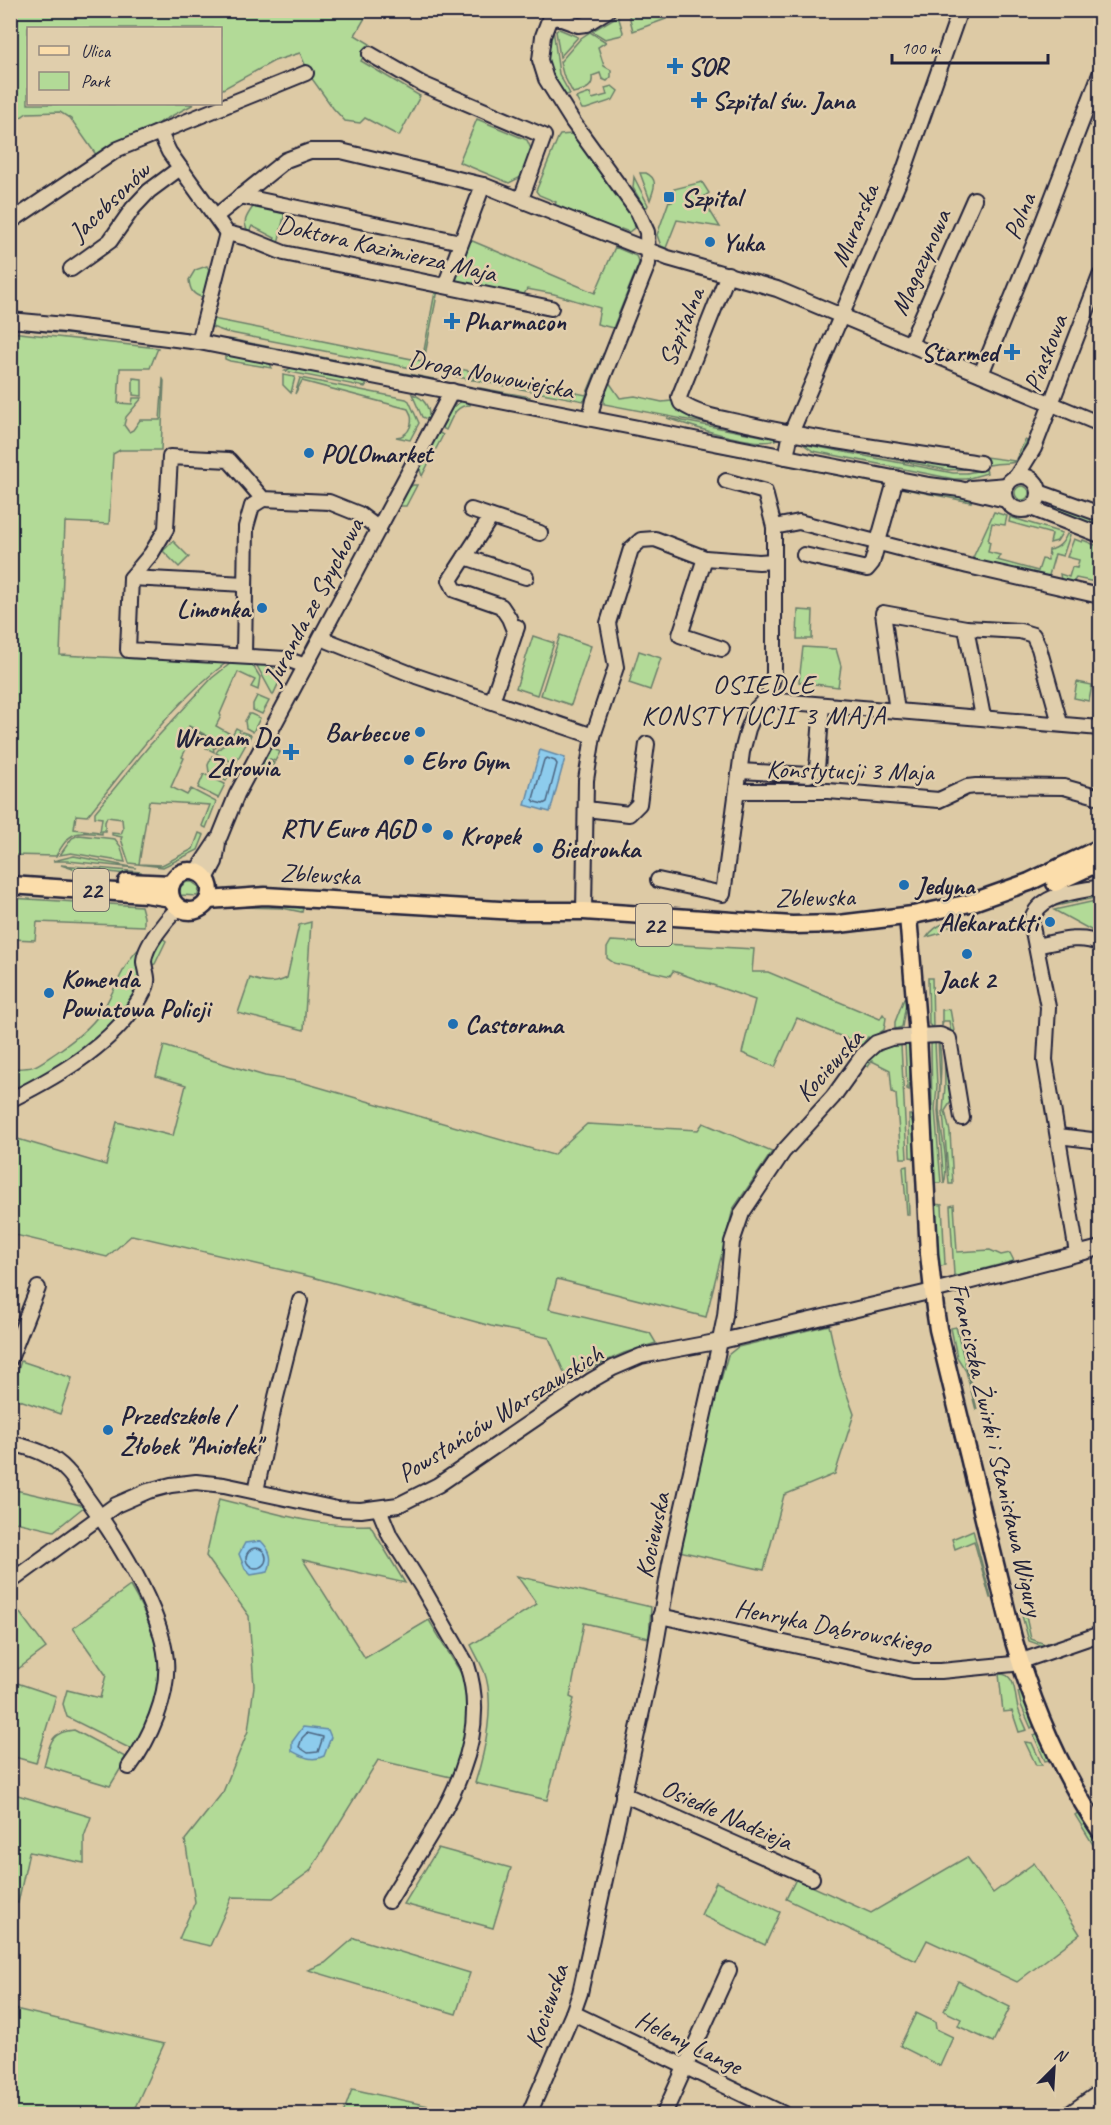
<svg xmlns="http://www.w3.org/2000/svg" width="1111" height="2125" font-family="Caveat,sans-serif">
	<rect width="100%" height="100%" fill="#ddcaa5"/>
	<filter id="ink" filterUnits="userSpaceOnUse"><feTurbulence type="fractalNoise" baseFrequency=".0167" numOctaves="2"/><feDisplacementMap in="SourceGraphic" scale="12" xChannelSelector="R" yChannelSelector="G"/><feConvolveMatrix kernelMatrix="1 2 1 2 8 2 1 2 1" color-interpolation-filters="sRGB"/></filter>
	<g filter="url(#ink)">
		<!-- green -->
		<g fill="#b2da97" stroke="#6a7e69" stroke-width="1.5">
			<path d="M10 11H369L355 35 370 44 361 61 420 96 399 136 365 118 360 123 345 121 333 108 310 76 300 53 274 61 221 90 220 28H28V104H194L97 156 71 119 60 112 27 113 11 124Z"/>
			<path d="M628 11H663L666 19 633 31Z"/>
			<path d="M616 17 619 19 623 32 622 35 605 39 592 31Z"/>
			<path d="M553 28 559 74 570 94 566 95C559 92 558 87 554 80 544 58 545 51 553 28Z"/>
			<path d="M559 29 578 37 560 57 556 31Z"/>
			<path d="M590 32 606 42 598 47 604 66 611 70V77L607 81 602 79 600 73 592 76C594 89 583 90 573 93L563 74 560 62 581 38Z"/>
			<path d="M612 86 618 91 613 100 586 109H582L576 98 590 93 592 99 607 95 605 88Z"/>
			<path d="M477 119 527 140 532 151 521 177 509 183 459 162Z"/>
			<path d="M572 134 578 136 628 206 626 208 635 224 634 228 629 232 621 229 620 231 555 205 556 202 539 195 536 191 558 138 560 135Z"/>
			<path d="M640 173H646C659 179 654 189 650 200Z"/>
			<path d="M634 177 648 205 647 207H644L633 188Z"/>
			<path d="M702 182 709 193 702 198 720 227 677 220 666 248 661 246 657 235 669 201 672 202 674 189Z"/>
			<path d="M255 204 285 212 278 244 273 242 275 238 252 226 249 232C240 222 249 213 255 204Z"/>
			<path d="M470 240 595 293 615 247 636 256 639 263 613 328 597 324 600 308 554 294 527 289 523 296 454 283Z"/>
			<path d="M207 266 211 274 206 294 201 297C192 294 190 289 189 280L195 270Z"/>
			<path d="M222 276H224L213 319 422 361 435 292 425 290 427 288 438 290 422 370 226 332 209 326Z"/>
			<path d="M10 312 134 325 192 333 186 334 11 314Z"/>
			<path d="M10 325 157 342 158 344 11 328Z"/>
			<path d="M10 332 158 348 150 368H120L118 403 132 404 133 398H142L126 417 124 425 129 432 133 430 140 420H160L163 379 164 381 161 450H120L113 454 109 524 65 522 60 655 226 663C175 700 128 766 87 816L76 815 74 829 100 832 102 818 95 817V812L149 746 212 678 231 663 252 664 260 677 258 690 251 687 255 680 238 672 220 714 221 716 216 726 232 735 236 728 240 730 238 735 215 748 213 739 189 726 182 738 183 739 189 728 212 740 214 752 206 748 209 741 193 732 189 738 191 740 182 757 184 758 171 787 187 795 191 789 216 802 206 828 202 826 210 805 149 801 139 864 162 865 193 849 199 833 204 835 198 850 163 867 129 863 121 839 122 837 112 835V833L121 834 123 829 122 819 107 817 105 822V831H102V834C74 831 71 831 56 856L11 855Z"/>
			<path d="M229 339 434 379 433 381 228 341Z"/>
			<path d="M225 353 269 362 272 368 230 361 225 359Z"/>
			<path d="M603 354 604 355 584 401 515 388 517 381 586 395Z"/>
			<path d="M295 366 367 384 365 387 285 371Z"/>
			<path d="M450 367 475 372 473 380 449 375Z"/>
			<path d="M476 372 506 379 505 386 474 380Z"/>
			<path d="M283 375 295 377 291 393 283 385Z"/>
			<path d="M133 378 142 379V396L133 395Z"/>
			<path d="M300 378 406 399 409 401 419 423 410 440 396 437C411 436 415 420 408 409L302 381 295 394Z"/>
			<path d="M609 382 620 398 635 396 662 402 671 401 673 397 675 398 673 405 778 437 604 404V393Z"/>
			<path d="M480 388 530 397V399L569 408 479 390Z"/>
			<path d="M412 394C424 398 430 407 429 420L422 417Z"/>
			<path d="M462 401H471L470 405C455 405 452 418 446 430L440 427 450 409Z"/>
			<path d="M667 418 777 439C761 450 687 425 667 418Z"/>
			<path d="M438 432 443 435 422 476 419 467Z"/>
			<path d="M1025 440 1027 441C1013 471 1017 460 989 465L987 462 977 461 978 456 1015 461Z"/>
			<path d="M801 441 985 466 970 469 948 470Z"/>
			<path d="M803 444 953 473H967L986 469 987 473 966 479H954L813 451Z"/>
			<path d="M710 447 883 482 885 485 714 451Z"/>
			<path d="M413 485H417L406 506H401L400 505 409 488Z"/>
			<circle cx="1022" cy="493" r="7"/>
			<path d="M904 486 972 498 971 502 901 488Z"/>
			<path d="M1056 502 1100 521V527L1053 510Z"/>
			<path d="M994 512 1007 516 1005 525 992 523 988 541 990 542 988 552 1000 555 997 560 1038 571 1042 559 1048 560 1049 550C1059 548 1063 543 1067 534L1070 535 1063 556 1055 554 1048 579 971 562Z"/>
			<path d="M1010 517 1062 533 1057 541 1050 543 1052 534 1009 522Z"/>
			<path d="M1074 539 1082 542 1083 540 1100 547V583L1076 578 1072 584 1061 580 1060 574 1069 577 1072 567 1077 568 1079 560 1067 557Z"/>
			<path d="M173 541 189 557 179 567 163 551Z"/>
			<path d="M798 610 813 611 812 639H797Z"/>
			<path d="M560 635 591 646 571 705 541 695Z"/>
			<path d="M533 636 554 643 537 695 516 688Z"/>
			<path d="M803 647 836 649 841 666 838 687 799 682Z"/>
			<path d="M639 651 661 658 650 690 629 683Z"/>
			<path d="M256 664 273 666V669H278V666L286 667 273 695Z"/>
			<path d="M1077 682 1092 685 1089 701 1074 698Z"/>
			<path d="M257 696 269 701 262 714 253 710V704Z"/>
			<path d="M249 714H251L260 718 253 732 246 728 245 721Z"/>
			<path d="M242 732 251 735 235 764 216 753C221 743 235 742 242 732Z"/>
			<path d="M273 748 280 752 275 761 270 759 269 761 274 763 270 772 266 773 261 768 268 749Z"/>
			<path d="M212 756 233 767 226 781 209 772 208 765Z"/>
			<path d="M204 774 225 784 218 798 198 788Z"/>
			<path d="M79 835 115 839 121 847 125 862 71 853 60 855 72 838Z"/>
			<path d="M74 856 136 868 68 861H53Z"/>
			<path d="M61 865 141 872V876L102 871 101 869 93 868 92 870 73 869Z"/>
			<path d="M187 882H192L199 887 198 896 180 895V887Z"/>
			<path d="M1100 893V897L1046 908 1061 901Z"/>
			<path d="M11 898 141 906 144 917V926L37 922 35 940 11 939Z"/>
			<path d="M1100 900V935L1054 910Z"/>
			<path d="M239 904H276L303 908 302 912 282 908 239 907Z"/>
			<path d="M973 919 947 927 941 933 927 937C939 920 955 921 973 919Z"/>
			<path d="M311 922 304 1030 238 1013 250 978C265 983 273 985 287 978L299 925Z"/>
			<path d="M161 937 166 941 155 964 150 966V953Z"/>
			<path d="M611 941 754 949 752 972H768L880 1019 883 1014 886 1018 884 1030 870 1039 868 1037 862 1045 797 1018 775 1067 742 1053 755 1000 673 971 670 976 614 963 607 958V948Z"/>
			<path d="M144 944 142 987 101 1039 23 1090 11 1089V1068C37 1069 36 1066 57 1052 74 1040 90 1028 102 1011 116 989 124 960 144 944Z"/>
			<path d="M928 978H932L933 1029 929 1024Z"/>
			<path d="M905 996 906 1004 902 1027 895 1029V1022Z"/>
			<path d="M950 1009 965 1093 961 1094 949 1021H943L942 1026V1010Z"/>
			<path d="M938 1039C944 1060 939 1087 939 1109 940 1133 950 1162 944 1184L938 1111 940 1082Z"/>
			<path d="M935 1042 937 1086 935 1109 941 1183H933L931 1044Z"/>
			<path d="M905 1043 912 1048 909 1090 907 1089Z"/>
			<path d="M944 1043 952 1100 945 1111 950 1132 953 1184H949L943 1112 945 1086Z"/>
			<path d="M899 1044 901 1045 907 1158H901L896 1094 892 1092 890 1070 872 1061 868 1067 865 1065C874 1053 884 1047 899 1044Z"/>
			<path d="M164 1046 265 1076 301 1082 553 1155 587 1124 698 1130 703 1123 772 1152 733 1209 706 1317 557 1279 549 1309 650 1333 656 1343 624 1353 567 1379 549 1338 491 1326 312 1277 132 1235 107 1257 11 1234V1137L106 1165 117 1122 173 1136 186 1085 156 1076Z"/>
			<path d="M909 1115H911L916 1139V1158L910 1157Z"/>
			<path d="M907 1166 909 1214H907L903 1167Z"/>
			<path d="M934 1204 942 1205 945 1265 938 1267Z"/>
			<path d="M954 1205 957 1252 990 1250 1001 1255 1010 1253 1014 1261 957 1276 954 1275 950 1206Z"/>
			<path d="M829 1325 840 1375 854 1414 835 1474 784 1495 764 1570 679 1551 709 1421 728 1355 738 1347Z"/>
			<path d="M956 1327 977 1409 976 1410 966 1371 957 1357 951 1328Z"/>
			<path d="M21 1361 72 1378 60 1414 11 1397V1391Z"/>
			<path d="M948 1411 952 1416 996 1595 994 1597Z"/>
			<path d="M11 1489 85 1506 54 1531 11 1521Z"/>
			<path d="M219 1499C269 1511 318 1528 370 1525L405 1583 303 1560 365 1658 429 1620 464 1678 469 1715 455 1778 378 1760 310 1871 273 1898 232 1897 210 1946 179 1939 195 1902 185 1840 223 1792 248 1731 254 1686 249 1616 206 1556Z"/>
			<path d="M973 1530 991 1598H990L974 1541 955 1549 952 1539Z"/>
			<path d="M517 1576 651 1607 649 1638 584 1623 570 1697 574 1699 547 1800 475 1783C485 1752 496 1703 484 1671 480 1662 475 1653 471 1645L537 1604Z"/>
			<path d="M130 1586C167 1648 169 1687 133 1750L67 1717 63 1704 67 1690 100 1698 106 1675 73 1628Z"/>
			<path d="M11 1601 46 1648 18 1669 11 1659Z"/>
			<path d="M1021 1612H1025L1031 1639 1045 1644 1053 1641 1054 1642 1043 1646 1029 1641Z"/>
			<path d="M999 1674C1017 1673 1014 1695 1018 1708 1020 1715 1024 1723 1027 1730L1019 1732 1012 1711 1003 1712Z"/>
			<path d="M11 1681 56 1696 36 1763 11 1756Z"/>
			<path d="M1022 1691 1035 1725 1031 1728 1021 1705 1018 1692Z"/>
			<path d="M74 1730 127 1758 110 1786 44 1766C50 1745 49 1732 74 1730Z"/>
			<path d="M1039 1734 1050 1757V1760L1045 1761 1034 1736Z"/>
			<path d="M1025 1742 1032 1743 1042 1765H1036Z"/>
			<path d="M11 1793 91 1817 84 1837V1863L29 1852 18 1903 11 1901Z"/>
			<path d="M1079 1812 1099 1843V1844L1094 1846 1075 1815Z"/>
			<path d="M438 1848 511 1868 493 1928 404 1904Z"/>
			<path d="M967 1857 993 1893 1034 1863 1080 1934 1017 1982 927 1940 916 1961 786 1899 796 1879 871 1913Z"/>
			<path d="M716 1882 780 1912 765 1945 701 1915Z"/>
			<path d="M354 1938 470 1973 456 2014 308 1970 325 1963Z"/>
			<path d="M958 1981 1010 2007 993 2042 958 2026 961 2019 944 2011Z"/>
			<path d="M11 2008 164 2044 132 2114H11Z"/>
			<path d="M916 2013 935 2022 936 2029 953 2037 940 2066 900 2046Z"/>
			<path d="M352 2089 438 2108 436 2114H343Z"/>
		</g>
		<!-- water -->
		<g fill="#8dcced" stroke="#6288a6" stroke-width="1.5">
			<path d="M540 750 565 758 550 812 525 805Z"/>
			<path d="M261 1541C271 1551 273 1559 268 1572L251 1575 245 1569 239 1554 245 1543Z"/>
			<path d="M303 1727 328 1730 331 1737 324 1756C312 1762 303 1757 292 1751V1742Z"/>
		</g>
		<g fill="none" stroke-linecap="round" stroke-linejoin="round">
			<!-- shore -->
			<g stroke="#4d6682" stroke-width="1.5">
				<path d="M547 758 555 761 557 764 547 802 543 804 535 802 533 799 544 760Z"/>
				<circle cx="256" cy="1558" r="10"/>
				<path d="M307 1733 323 1737 318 1752 308 1753 299 1747 302 1738Z"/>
			</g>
			<defs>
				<g id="minor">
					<path d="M370 54 422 84 544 136 521 199"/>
					<path d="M160 133 169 152 227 233 247 238 284 253 551 308"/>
					<path d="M240 196 461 242"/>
					<path d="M216 216 286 160 310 151H341L483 185 668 258 777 289 1100 424"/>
					<path d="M10 222 118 149 306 73"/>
					<path d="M71 269 110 241 133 208 149 191 180 168"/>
					<path d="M728 274 679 397 681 403C699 416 726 419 747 424 823 441 902 451 980 463"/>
					<path d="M445 286 483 185"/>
					<path d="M10 320 65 325 199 342 929 485 960 489 1006 500"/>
					<path d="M199 342 227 233"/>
					<path d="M910 344 974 199"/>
					<path d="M981 374 1041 227 1100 74"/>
					<path d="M590 418 594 400 648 264 647 232 638 212 573 122 546 79 540 60 543 36 549 20 556 17 578 25 586 24 608 10"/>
					<path d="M786 457 791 433 904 170 960 10"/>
					<circle cx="1022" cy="493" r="17"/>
					<path d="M1016 477 1034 448 1100 276"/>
					<path d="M726 481 765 492 774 527"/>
					<path d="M971 488 1007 485"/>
					<path d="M1039 492 1100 514"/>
					<path d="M1031 508 1100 535"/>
					<path d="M471 510 540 533"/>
					<path d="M491 517 450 580 455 590 501 606 509 618 515 633"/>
					<path d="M804 555 867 569 872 563 896 478"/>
					<path d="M465 557 526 577"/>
					<path d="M705 558 680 635 722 649"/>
					<path d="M131 578 245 584"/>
					<path d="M966 628 983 717"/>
					<path d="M321 638 416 676 593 736 616 667 608 623 631 549 641 540 655 539 705 558 759 562 774 561"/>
					<path d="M244 656 246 527 252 506 263 499"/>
					<path d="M306 666 286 659 128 650 131 578 151 554 166 529 170 457 229 460 263 499 329 502 359 514 379 529"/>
					<path d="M768 697 779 701 1100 728"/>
					<path d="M492 701 517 627"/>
					<path d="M897 711 883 613 966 628 1020 631 1033 635 1039 648 1060 723"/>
					<path d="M740 771 809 775 817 769 822 705"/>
					<path d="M738 791H828L939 800 967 787 976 786 1064 787 1100 797"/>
					<path d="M586 809 629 814 639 804 647 744"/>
					<path d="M196 872 220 836 237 794 452 391"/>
					<path d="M206 879 215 862 218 844"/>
					<path d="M658 880 723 894 742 752 748 729 757 708 768 697 774 674V527L799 522 968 566 1100 596"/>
					<path d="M584 911 586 780 593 736"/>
					<path d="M1036 946C1056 942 1081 934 1100 944"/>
					<path d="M10 1100C60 1075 120 1041 145 989 150 980 145 972 144 962 144 946 167 919 178 908"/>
					<path d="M1058 1136 1100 1141"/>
					<path d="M1077 1253 1045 1060 1048 1007 1031 921C1039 893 1076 892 1100 887"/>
					<path d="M10 1359 38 1288"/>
					<path d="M10 1443C32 1448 52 1454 67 1471 74 1478 80 1488 86 1497 117 1539 161 1608 166 1660 169 1696 150 1739 129 1767"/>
					<path d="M256 1491 276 1397 300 1301"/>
					<path d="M379 1509 390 1536 422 1587 467 1665C496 1751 431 1831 389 1901"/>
					<path d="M10 1582 116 1505 148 1491 171 1485 196 1482 224 1485 337 1509 361 1510 398 1505 438 1485 592 1380 613 1368 641 1356 726 1340 933 1291 1100 1248"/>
					<path d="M660 1616 913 1671H941L1013 1664 1100 1634"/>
					<path d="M623 1794 812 1878"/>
					<path d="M573 2013 784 2114"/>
					<path d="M529 2114 573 2013 580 1993 653 1661 670 1564 715 1365 725 1316 732 1242 742 1213 783 1152 833 1097 863 1055 876 1043 891 1038 918 1036 940 1035 949 1039 962 1118"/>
					<path d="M664 2114 729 1970"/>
					<path d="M1069 2114 1100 2092"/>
				</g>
				<g id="major">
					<circle cx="190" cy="891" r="20"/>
					<path d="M127 882 171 884"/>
					<path d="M1055 883 1100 862"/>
					<path d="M10 885 146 894 171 898"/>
					<path d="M208 900 265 896 516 911H584L792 925 839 924 913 915 970 903 1029 882 1100 848"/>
					<path d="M908 916 918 1036 929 1254 935 1309 938 1329 1013 1638C1033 1707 1060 1771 1100 1830"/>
				</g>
			</defs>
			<!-- minor casing -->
			<use href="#minor" stroke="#22223b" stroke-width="18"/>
			<!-- major casing -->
			<use href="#major" stroke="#22223b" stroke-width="21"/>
			<!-- minor -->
			<use href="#minor" stroke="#e0ceac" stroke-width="14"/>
			<!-- major -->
			<use href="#major" stroke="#fbddab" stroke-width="16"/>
		</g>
	</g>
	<!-- markers -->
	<g fill="#1f6fb2" stroke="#e0ceac" stroke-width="2">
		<path d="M672 57h6v6h6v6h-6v6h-6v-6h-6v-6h6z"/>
		<path d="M696 91h6v6h6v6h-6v6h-6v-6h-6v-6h6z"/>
		<rect x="663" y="191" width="12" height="12" rx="3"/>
		<circle cx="710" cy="242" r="6"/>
		<path d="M449 312h6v6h6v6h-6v6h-6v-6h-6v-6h6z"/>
		<path d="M1009 343h6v6h6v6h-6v6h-6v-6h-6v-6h6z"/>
		<circle cx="309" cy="453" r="6"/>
		<circle cx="262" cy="608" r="6"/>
		<circle cx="420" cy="732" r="6"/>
		<path d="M288 743h6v6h6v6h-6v6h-6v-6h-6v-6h6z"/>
		<circle cx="409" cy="760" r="6"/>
		<circle cx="427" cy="828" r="6"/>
		<circle cx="448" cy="835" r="6"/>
		<circle cx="538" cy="848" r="6"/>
		<circle cx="904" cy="885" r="6"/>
		<circle cx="1050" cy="922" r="6"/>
		<circle cx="967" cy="954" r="6"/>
		<circle cx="49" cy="993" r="6"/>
		<circle cx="453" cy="1024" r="6"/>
		<circle cx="108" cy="1430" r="6"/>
	</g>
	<g text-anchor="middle" stroke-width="5" stroke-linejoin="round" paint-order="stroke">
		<!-- shield labels -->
		<g fill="#e0ceac" stroke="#5b565d" stroke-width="1.5">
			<rect x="73" y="869" width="36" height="42" rx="4.5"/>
			<rect x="636" y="904" width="36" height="42" rx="4.5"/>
		</g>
		<g font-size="24" font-weight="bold" fill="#22223b">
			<text x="91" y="898">22</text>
			<text x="654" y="933">22</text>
		</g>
		<!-- poi labels -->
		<g font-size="26" font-weight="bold" fill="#22223b" stroke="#e0ceac" text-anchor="start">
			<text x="688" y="75">SOR</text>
			<text x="712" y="109">Szpital św. Jana</text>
			<text x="681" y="206">Szpital</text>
			<text x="722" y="251">Yuka</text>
			<text x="464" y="330">Pharmacon</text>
			<text x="998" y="361" text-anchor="end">Starmed</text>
			<text x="321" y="462">POLOmarket</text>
			<text x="250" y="617" text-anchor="end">Limonka</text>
			<text x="408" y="741" text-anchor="end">Barbecue</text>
			<text x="279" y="746" text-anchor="end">Wracam Do<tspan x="279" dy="30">Zdrowia</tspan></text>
			<text x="421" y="769">Ebro Gym</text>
			<text x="415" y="837" text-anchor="end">RTV Euro AGD</text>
			<text x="460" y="844">Kropek</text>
			<text x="550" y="857">Biedronka</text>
			<text x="916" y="894">Jedyna</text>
			<text x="1038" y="931" text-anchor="end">Alekaratkti</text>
			<text x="61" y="987">Komenda<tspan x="61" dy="30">Powiatowa Policji</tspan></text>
			<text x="967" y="988" text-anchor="middle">Jack 2</text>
			<text x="465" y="1033">Castorama</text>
			<text x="120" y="1424">Przedszkole /<tspan x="120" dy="30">Żłobek "Aniołek"</tspan></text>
		</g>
		<!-- street labels -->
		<g font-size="26" fill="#22223b" stroke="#e0ceac">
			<text transform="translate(109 201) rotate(-44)" y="9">Jacobsonów</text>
			<text transform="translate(1019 216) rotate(-68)" y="9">Polna</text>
			<text transform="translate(854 225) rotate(-67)" y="9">Murarska</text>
			<text transform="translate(387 248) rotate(13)" y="9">Doktora Kazimierza Maja</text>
			<text transform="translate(920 262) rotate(-66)" y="9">Magazynowa</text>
			<text transform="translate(681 327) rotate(-68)" y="9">Szpitalna</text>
			<text transform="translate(1045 353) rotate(-69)" y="9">Piaskowa</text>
			<text transform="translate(491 374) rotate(11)" y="9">Droga Nowowiejska</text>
			<text transform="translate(313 601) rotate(-62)" y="9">Juranda ze Spychowa</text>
			<text transform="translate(850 770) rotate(1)" y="9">Konstytucji 3 Maja</text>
			<text transform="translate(320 874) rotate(3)" y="9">Zblewska</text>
			<text transform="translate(815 897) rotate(-1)" y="9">Zblewska</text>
			<text transform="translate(829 1065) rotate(-48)" y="9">Kociewska</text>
			<text transform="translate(500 1413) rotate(-32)" y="9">Powstańców Warszawskich</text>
			<text transform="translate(997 1449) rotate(77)" y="9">Franciszka Żwirki i Stanisława Wigury</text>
			<text transform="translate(652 1535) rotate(-78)" y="9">Kociewska</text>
			<text transform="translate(833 1626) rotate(11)" y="9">Henryka Dąbrowskiego</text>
			<text transform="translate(727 1814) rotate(24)" y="9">Osiedle Nadzieja</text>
			<text transform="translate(546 2006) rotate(-71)" y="9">Kociewska</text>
			<text transform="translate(689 2042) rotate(26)" y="9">Heleny Lange</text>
		</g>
		<!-- neighbourhood labels -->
		<g font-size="27" letter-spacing="1.5" fill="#22223b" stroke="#e0ceac">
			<text x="764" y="693">OSIEDLE<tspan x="764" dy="31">KONSTYTUCJI 3 MAJA</tspan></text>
		</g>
	</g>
	<!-- margin -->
	<rect width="1111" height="2125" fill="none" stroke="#e0ceac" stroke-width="36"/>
	<rect x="18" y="18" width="1075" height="2089" fill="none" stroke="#22223b" stroke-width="2" filter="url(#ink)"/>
	<!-- legend -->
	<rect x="27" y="27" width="195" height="78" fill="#e0ceac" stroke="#94897f" stroke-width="1.5"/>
	<rect x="39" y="46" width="30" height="9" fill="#fbddab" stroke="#94897f" stroke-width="1.5"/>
	<text x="81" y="57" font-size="18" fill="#22223b">Ulica</text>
	<rect x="39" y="72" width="30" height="18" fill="#b2da97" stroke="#94897f" stroke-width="1.5"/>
	<text x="81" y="87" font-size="18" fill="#22223b">Park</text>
	<!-- north arrow -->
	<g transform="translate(1054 2068) rotate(24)" stroke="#e0ceac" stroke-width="4.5" paint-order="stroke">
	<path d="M0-4.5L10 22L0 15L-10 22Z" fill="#22223b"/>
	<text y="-9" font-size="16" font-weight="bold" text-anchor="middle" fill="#22223b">N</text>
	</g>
	<!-- scale -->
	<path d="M892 54v9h156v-9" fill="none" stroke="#22223b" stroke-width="3"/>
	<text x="901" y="54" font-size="18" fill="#22223b" stroke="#e0ceac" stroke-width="4.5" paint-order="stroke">100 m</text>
</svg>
